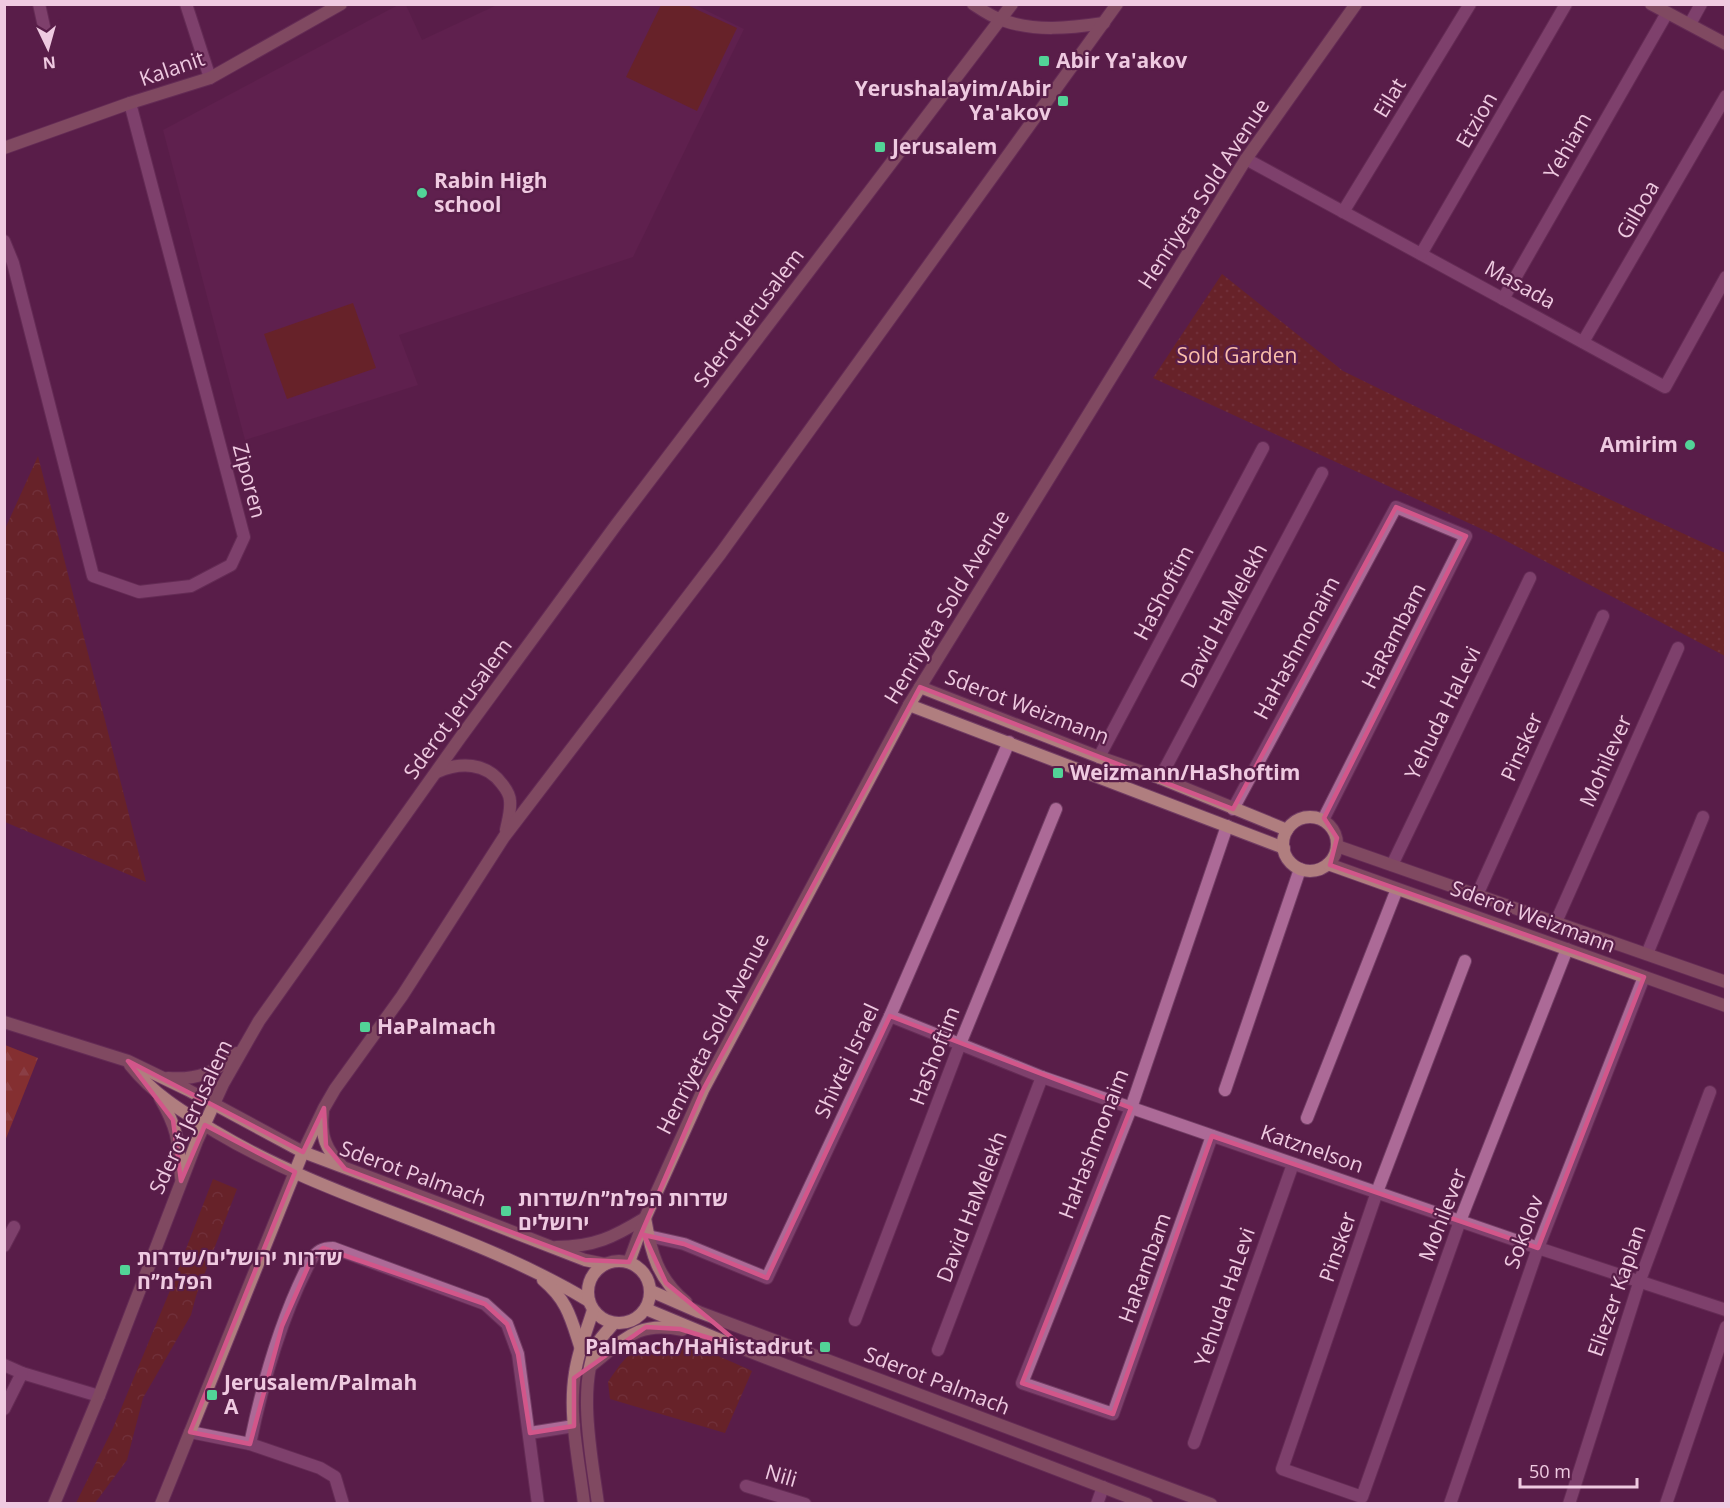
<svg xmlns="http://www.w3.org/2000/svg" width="1730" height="1508" font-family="'Open Sans',Heebo,sans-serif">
	<defs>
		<pattern id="forest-firs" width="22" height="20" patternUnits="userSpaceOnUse" patternTransform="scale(1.5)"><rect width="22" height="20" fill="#b94514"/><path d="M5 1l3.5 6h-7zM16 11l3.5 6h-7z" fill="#c66741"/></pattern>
		<pattern id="park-crowns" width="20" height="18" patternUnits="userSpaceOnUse" patternTransform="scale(1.5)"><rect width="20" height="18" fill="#792803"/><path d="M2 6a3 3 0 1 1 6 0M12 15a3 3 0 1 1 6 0" fill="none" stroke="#8c4627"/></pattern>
		<pattern id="garden-dots" width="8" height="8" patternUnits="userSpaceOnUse" patternTransform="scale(1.5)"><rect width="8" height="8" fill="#792803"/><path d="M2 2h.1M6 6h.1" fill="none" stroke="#8c4627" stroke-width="1.8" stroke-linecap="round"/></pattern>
	</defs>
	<rect width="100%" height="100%" fill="#591e49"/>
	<!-- built -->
	<path fill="#662454" d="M499 4 695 5 744 29 633 257 399 335 418 385 245 440 163 130 398 5H406L422 40Z"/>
	<!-- forest -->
	<path fill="url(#forest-firs)" d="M5 1045 38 1058 5 1141Z"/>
	<!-- park -->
	<g fill="url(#park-crowns)">
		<path d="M38 456 146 882 5 822V529Z"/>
		<path d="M213 1179 237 1189 196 1296 191 1315 143 1398 127 1460 95 1503H76L113 1428 169 1293Z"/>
		<path d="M656 1341C690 1342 721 1357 752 1371L725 1433 610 1399 608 1382C623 1360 630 1349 656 1341Z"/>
	</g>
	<!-- garden -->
	<path fill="url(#garden-dots)" d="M1222 274 1343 371 1521 458 1725 553V656L1497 536 1153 378Z"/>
	<!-- pitch -->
	<g fill="#792803">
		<path d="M661 5H687L737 28 697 111 626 77Z"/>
		<path d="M353 303 376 368 287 399 264 334Z"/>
	</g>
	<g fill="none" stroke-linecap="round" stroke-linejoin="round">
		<defs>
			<g id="street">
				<path d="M39 4 47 40"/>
				<path d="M186 4 210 78"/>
				<path d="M1690 24 1701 4"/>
				<path d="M1246 159 1665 387 1726 277"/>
				<path d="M1343 212 1470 4"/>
				<path d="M4 241 13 263 93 576 139 592 191 586 231 565 244 537 130 103"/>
				<path d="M1421 254 1566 4"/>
				<path d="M1503 299 1667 13"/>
				<path d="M1583 342 1726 96"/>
				<path d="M1099 757 1263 448"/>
				<path d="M1160 778 1322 473"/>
				<path d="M1233 809 1396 507 1466 536 1323 820"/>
				<path d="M1392 865 1530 578"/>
				<path d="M1477 895 1603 616"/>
				<path d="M1556 922 1678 648"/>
				<path d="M1647 954 1703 817"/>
				<path d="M1465 961 1377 1192 1282 1469 1362 1497 1460 1221 1567 949"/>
				<path d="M890 1016 1042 1077 1538 1248 1726 1310"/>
				<path d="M1225 1090 1300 869"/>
				<path d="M1307 1118 1397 889"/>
				<path d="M1212 1136 1113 1414 1022 1383 1131 1108 1227 826"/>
				<path d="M648 1236 684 1244 767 1278 890 1016 1009 742"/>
				<path d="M4 1246 14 1227"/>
				<path d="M855 1320 960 1044 1056 809"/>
				<path d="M938 1350 1042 1077"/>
				<path d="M4 1365 22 1373 99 1396"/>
				<path d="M4 1409 22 1373"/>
				<path d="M190 1432 250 1444 320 1468 335 1477 343 1504"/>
				<path d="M530 1433 574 1426"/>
				<path d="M1194 1443 1293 1164"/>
				<path d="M250 1444C263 1381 281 1317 311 1260 317 1251 322 1248 333 1248L485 1304 507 1324 518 1354 538 1504"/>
				<path d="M746 1486 805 1504"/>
				<path d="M1097 1504 1103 1487"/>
				<path d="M1450 1504 1538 1248 1644 977"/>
				<path d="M1569 1504 1640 1280 1710 1092"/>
				<path d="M1666 1504 1726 1327"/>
			</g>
			<g id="secondary">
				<path d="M973 4C982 10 992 17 1002 20 1035 32 1070 28 1104 23"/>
				<path d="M1651 4 1726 44"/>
				<path d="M4 148 130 103 210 78 341 4"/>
				<path d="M920 687 1099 757 1160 778 1287 830"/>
				<path d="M909 705 1284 848"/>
				<path d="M437 772C460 762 486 762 502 784 506 789 510 795 510 801 511 811 508 820 506 830"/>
				<circle cx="1310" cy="844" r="27"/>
				<path d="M1337 846 1726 982"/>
				<path d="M1328 864 1726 1006"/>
				<path d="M4 1022 128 1061 188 1090 303 1152 444 1205 585 1260 605 1264"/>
				<path d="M130 1065C154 1095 183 1112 216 1132 333 1202 471 1230 589 1301"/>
				<path d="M168 1078C199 1080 214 1073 237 1053"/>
				<path d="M160 1098C179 1131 178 1142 181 1178"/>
				<path d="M323 1112C320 1135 326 1150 342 1166"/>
				<path d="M556 1247C594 1247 614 1237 645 1218 651 1253 658 1279 686 1302"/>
				<circle cx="619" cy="1292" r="31"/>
				<path d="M629 1262 645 1218 703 1090 909 705 1246 159 1356 4"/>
				<path d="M543 1280C568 1301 571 1319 581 1349"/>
				<path d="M651 1291 699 1312 1211 1504"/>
				<path d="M646 1309 730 1344 1147 1504"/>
				<path d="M592 1365C624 1340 638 1320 682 1330"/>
				<path d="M54 1504 99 1396 197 1141 223 1084 259 1021 460 738 616 525 1012 4"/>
				<path d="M161 1504 303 1152 324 1108 335 1089 402 996 504 837 721 553 1117 4"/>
				<path d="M584 1504C579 1461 568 1415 575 1373 578 1351 587 1330 593 1310"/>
				<path d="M598 1504C592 1458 576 1383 599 1341 603 1335 609 1329 614 1323"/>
			</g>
		</defs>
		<!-- street casing -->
		<use href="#street" stroke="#723d64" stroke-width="14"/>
		<!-- secondary casing -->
		<use href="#secondary" stroke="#723d64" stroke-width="14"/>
		<!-- street -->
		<use href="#street" stroke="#ac6a97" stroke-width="12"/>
		<!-- secondary -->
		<use href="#secondary" stroke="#b07e7f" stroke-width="12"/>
	</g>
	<!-- marked area -->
	<path d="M0 0H1730V1508H0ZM1396 507 1466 536 1324 818 1337 838 1330 865 1644 977 1538 1248 1212 1136 1113 1414 1022 1383 1131 1108 890 1016 767 1278 684 1244 644 1235 666 1283 737 1342 735 1346 680 1329 646 1327 574 1378V1426L530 1433 518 1354 507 1324 485 1304 323 1248 311 1260 282 1326 250 1444 190 1432 295 1172 205 1125 181 1181 173 1120 128 1061 303 1152 324 1108 326 1146 345 1169 585 1260 629 1262 703 1090 920 687 1233 809Z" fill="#591e49" fill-opacity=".55" fill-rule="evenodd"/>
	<path fill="none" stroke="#d2568a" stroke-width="4.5" stroke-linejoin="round" d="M1396 507 1466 536 1324 818 1337 838 1330 865 1644 977 1538 1248 1212 1136 1113 1414 1022 1383 1131 1108 890 1016 767 1278 684 1244 644 1235 666 1283 737 1342 735 1346 680 1329 646 1327 574 1378V1426L530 1433 518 1354 507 1324 485 1304 323 1248 311 1260 282 1326 250 1444 190 1432 295 1172 205 1125 181 1181 173 1120 128 1061 303 1152 324 1108 326 1146 345 1169 585 1260 629 1262 703 1090 920 687 1233 809Z"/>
	<!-- markers -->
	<g fill="#52d397" stroke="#591e49" stroke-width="2">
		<rect x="1038" y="55" width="12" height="12" rx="3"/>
		<rect x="1057" y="95" width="12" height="12" rx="3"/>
		<rect x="874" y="141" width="12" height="12" rx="3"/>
		<circle cx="422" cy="193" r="6"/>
		<circle cx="1690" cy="445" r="6"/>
		<rect x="1052" y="767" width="12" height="12" rx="3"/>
		<rect x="359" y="1021" width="12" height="12" rx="3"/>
		<rect x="500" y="1205" width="12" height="12" rx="3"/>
		<rect x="119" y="1264" width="12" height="12" rx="3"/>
		<rect x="819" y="1341" width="12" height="12" rx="3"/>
		<rect x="206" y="1389" width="12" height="12" rx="3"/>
	</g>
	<g text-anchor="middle" stroke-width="4.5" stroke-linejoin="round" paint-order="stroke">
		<!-- poi labels -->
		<g font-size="21" font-weight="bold" fill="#efcae1" stroke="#591e49" text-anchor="start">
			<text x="1056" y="68">Abir Ya'akov</text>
			<text x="1051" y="96" text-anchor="end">Yerushalayim/Abir<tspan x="1051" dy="24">Ya'akov</tspan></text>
			<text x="892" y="154">Jerusalem</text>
			<text x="434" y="188">Rabin High<tspan x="434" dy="24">school</tspan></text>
			<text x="1678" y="452" text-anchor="end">Amirim</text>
			<text x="1070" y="780">Weizmann/HaShoftim</text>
			<text x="377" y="1034">HaPalmach</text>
			<text x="518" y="1206">שדרות הפלמ״ח/שדרות<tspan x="518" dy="24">ירושלים</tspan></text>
			<text x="137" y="1265">שדרות ירושלים/שדרות<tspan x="137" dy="24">הפלמ״ח</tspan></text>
			<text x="813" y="1354" text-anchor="end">Palmach/HaHistadrut</text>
			<text x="224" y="1390">Jerusalem/Palmah<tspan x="224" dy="24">A</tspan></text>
		</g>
		<!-- street labels -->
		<g font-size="21" fill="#efcae1" stroke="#591e49">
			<text transform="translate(172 69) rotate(-19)" y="7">Kalanit</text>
			<text transform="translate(1390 98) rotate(-59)" y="7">Eilat</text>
			<text transform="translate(1477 120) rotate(-60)" y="7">Etzion</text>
			<text transform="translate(1568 146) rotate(-60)" y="7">Yehiam</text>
			<text transform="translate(1204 194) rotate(-57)" y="7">Henriyeta Sold Avenue</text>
			<text transform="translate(1638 210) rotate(-60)" y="7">Gilboa</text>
			<text transform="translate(1520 285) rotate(29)" y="7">Masada</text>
			<text transform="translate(749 318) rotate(-53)" y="7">Sderot Jerusalem</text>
			<text transform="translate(249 481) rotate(75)" y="7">Ziporen</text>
			<text transform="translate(1164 593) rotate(-62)" y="7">HaShoftim</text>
			<text transform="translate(947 607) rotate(-59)" y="7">Henriyeta Sold Avenue</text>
			<text transform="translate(1224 616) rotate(-62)" y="7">David HaMelekh</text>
			<text transform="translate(1394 636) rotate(-63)" y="7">HaRambam</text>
			<text transform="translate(1297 648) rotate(-62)" y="7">HaHashmonaim</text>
			<text transform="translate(1027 707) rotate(21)" y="7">Sderot Weizmann</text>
			<text transform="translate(458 709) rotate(-54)" y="7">Sderot Jerusalem</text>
			<text transform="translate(1443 713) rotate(-64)" y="7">Yehuda HaLevi</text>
			<text transform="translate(1522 747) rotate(-66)" y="7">Pinsker</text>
			<text transform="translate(1606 761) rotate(-66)" y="7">Mohilever</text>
			<text transform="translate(1533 917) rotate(20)" y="7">Sderot Weizmann</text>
			<text transform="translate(713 1034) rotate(-63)" y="7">Henriyeta Sold Avenue</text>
			<text transform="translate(935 1056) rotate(-69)" y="7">HaShoftim</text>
			<text transform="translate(847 1061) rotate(-65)" y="7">Shivtei Israel</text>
			<text transform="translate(191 1117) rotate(-65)" y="7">Sderot Jerusalem</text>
			<text transform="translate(1094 1144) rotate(-69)" y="7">HaHashmonaim</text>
			<text transform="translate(1312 1149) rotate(19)" y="7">Katznelson</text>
			<text transform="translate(413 1174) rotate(20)" y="7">Sderot Palmach</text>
			<text transform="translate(972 1207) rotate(-69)" y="7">David HaMelekh</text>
			<text transform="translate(1443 1215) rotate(-69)" y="7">Mohilever</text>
			<text transform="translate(1524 1232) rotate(-70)" y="7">Sokolov</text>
			<text transform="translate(1338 1247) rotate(-71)" y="7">Pinsker</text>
			<text transform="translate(1145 1268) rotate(-70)" y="7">HaRambam</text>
			<text transform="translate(1617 1291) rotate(-71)" y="7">Eliezer Kaplan</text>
			<text transform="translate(1225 1297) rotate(-71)" y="7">Yehuda HaLevi</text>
			<text transform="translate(937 1381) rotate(21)" y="7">Sderot Palmach</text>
			<text transform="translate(781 1476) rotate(16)" y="7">Nili</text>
		</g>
		<!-- park labels -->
		<g font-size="21" fill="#fbbfaa" stroke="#591e49">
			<text x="1237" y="363">Sold Garden</text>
		</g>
	</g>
	<!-- border -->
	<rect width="1730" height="1508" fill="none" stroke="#efcae1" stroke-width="12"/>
	<!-- north arrow -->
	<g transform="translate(48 48) rotate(175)" stroke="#591e49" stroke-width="4.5" paint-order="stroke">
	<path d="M0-4.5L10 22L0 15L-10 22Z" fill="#efcae1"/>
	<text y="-9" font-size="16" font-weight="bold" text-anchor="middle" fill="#efcae1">N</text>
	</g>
	<!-- scale -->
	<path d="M1520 1478v9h117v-9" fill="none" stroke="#efcae1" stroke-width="3"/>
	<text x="1529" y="1478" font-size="18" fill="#efcae1" stroke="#591e49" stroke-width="4.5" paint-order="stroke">50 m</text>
</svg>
